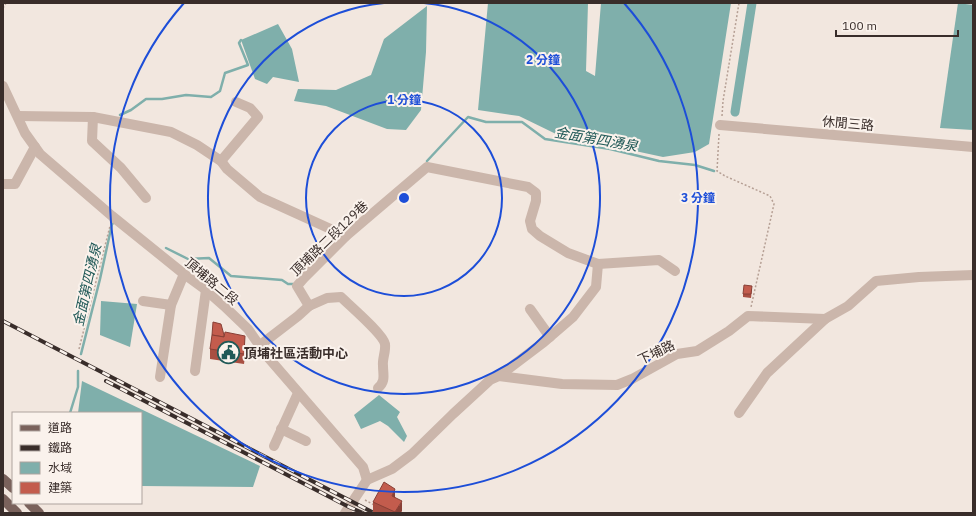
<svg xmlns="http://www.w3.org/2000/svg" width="976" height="516" font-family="'IBM Plex Sans','Noto Sans TC',sans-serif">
	<rect width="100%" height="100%" fill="#f2e7df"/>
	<!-- water -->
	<g fill="#7fafab">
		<path d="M488 3H588L586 71 595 76 601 3H731L709 144 695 152 663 157 556 134 519 116 478 110Z"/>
		<path d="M958 3 973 5V130L940 128Z"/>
		<path d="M427 6 426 52 421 110 406 130 387 129 326 106 294 101 298 89 336 90 371 75 384 39Z"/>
		<path d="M278 24 292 49 299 82 273 77 267 84 255 79 241 40Z"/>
		<path d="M101 301 137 304 130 347 100 335Z"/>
		<path d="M82 381 260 466 253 487 141 486V413H78Z"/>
		<path d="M379 395 400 412 397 417 407 436 404 442 388 426 380 421 361 429 354 415Z"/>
	</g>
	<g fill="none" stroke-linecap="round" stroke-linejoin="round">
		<!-- stream -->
		<g stroke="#7fafab" stroke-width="2.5">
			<path d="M120 115 131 110 146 99H162L186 95 211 97 220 91 225 73 248 65 239 43 241 40"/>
			<path d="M427 161 468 117 486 122H522L545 139 610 149 659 161 695 165 714 171"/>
			<path d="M166 248 188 259 209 258 231 276 282 280 288 284H293"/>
			<path d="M81 354 100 279 112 224 115 222"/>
			<path d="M70 413 78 387V371"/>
		</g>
		<!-- canal -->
		<path stroke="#7fafab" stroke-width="9" d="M735 112 752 3"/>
		<!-- path -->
		<g stroke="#b6a095" stroke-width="1.5" stroke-dasharray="2 2" stroke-linecap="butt">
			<path d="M3 8 6 3"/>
			<path d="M722 116 723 101 739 3"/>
			<path d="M719 134 717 171 725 176 770 196 774 204 751 307"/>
			<path d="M79 349 110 226"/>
			<path d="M365 500 374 505"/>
		</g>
		<!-- minor -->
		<g stroke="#cbb6ab" stroke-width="10">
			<path d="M3 86 25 133 40 154 112 216 184 274 206 290 224 306 248 329 266 355 363 467 367 480"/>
			<path d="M18 116 93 117 171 132 197 145 221 161 227 169 260 197 346 236"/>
			<path d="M93 117 92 141 121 168 146 198"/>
			<path d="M720 125 973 147"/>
			<path d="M221 161 258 117 250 108 236 102"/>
			<path d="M3 184H15L35 147"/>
			<path d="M143 301 171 305"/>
			<path d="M309 306 327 298 341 297C350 306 383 334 385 344 386 352 382 359 383 366 383 375 386 381 378 388"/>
			<path d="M530 309 550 337"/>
			<path d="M259 346 298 316 309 306 297 286 304 278 346 236 427 167 528 187 536 193V201L530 221 532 229 540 236 568 253 598 264 659 260 675 271"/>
			<path d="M195 371 206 290"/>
			<path d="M499 376 544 342 573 317 596 287 598 264"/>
			<path d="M160 377 171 305 184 274"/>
			<path d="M739 413 767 373 825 319"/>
			<path d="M281 429 306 441"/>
			<path d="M274 446 298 393"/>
			<path d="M345 513 367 480 392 469 412 454 453 414 490 380 499 376 562 384 617 385 632 379 677 354 697 351 729 331 748 316 825 319 848 306 876 281 919 277 973 275"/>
		</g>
		<!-- major -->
		<g stroke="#7a625c" stroke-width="10">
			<path d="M3 479 13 488"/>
			<path d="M3 499 17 513"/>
			<path d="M29 503 39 513"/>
		</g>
		<defs>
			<g id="rail">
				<path d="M3 321 374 513"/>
				<path d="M106 381 349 507 363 513"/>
			</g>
		</defs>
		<!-- rail casing -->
		<use href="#rail" stroke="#392d2a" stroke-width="4"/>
		<!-- rail -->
		<use href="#rail" stroke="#faf2ec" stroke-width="2.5" stroke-dasharray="8" stroke-linecap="butt"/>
	</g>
	<!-- wall -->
	<g fill="#a84f42">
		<path d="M752 289 751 298 743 297V294Z"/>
		<path d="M224 335 245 346 244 364 210 359V349Z"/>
		<path d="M395 497 402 511 400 513H375L373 512V502Z"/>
	</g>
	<!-- shaded-wall -->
	<g fill="#884036">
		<path d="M245 336V346L244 364V354Z"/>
		<path d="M395 489V500L392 496Z"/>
		<path d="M402 501V511L400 513H395Z"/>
	</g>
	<!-- building -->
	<g fill="#c35c4d" stroke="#884036">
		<path d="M744 285 752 286 751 294H743Z"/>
		<path d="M213 322 221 324 224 335V337L212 335Z"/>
		<path d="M225 332 245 336 244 354 210 349 212 335 224 337Z"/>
		<path d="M384 482 395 489 392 496 402 501 395 512 373 502Z"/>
	</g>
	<!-- distance rings -->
	<g fill="none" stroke="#1d4ed8" stroke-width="2">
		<circle cx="404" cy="198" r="98"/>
		<path d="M424 3A196 196 0 1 1 384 3"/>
		<path d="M624 3A294 294 0 1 1 184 3"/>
	</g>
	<!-- icons -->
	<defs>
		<symbol id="civic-ring" viewBox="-11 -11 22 22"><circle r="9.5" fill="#faf2ec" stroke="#205957" stroke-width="1.5"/><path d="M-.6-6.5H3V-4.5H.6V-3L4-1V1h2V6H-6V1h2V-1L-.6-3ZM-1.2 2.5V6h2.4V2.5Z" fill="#205957"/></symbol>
	</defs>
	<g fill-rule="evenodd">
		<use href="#civic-ring" x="216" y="340" width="25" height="25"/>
	</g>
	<g text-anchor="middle" stroke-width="4" stroke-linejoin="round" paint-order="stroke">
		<!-- street labels -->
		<g font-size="13" fill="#392d2a" stroke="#faf2ec">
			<text transform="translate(848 123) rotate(5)" y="5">休閒三路</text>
			<text transform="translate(329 238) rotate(-44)" y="5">頂埔路二段129巷</text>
			<text transform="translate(212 281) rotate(40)" y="5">頂埔路二段</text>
			<text transform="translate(656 352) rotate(-25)" y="5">下埔路</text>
		</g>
		<!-- poi labels -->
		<g font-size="13" font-weight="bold" fill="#392d2a" stroke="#faf2ec" text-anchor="start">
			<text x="244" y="358">頂埔社區活動中心</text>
		</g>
		<!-- water labels -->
		<g font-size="14" font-style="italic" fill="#205957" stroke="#faf2ec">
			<text transform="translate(596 139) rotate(10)" y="5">金面第四湧泉</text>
			<text transform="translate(87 285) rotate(-77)" y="5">金面第四湧泉</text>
		</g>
	</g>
	<circle cx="404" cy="198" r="6" fill="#1d4ed8" stroke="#faf2ec" stroke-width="2"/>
	<g font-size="12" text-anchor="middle" font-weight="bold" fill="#1d4ed8" stroke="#faf2ec" stroke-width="4" stroke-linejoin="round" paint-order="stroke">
		<text x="543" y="64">2 分鐘</text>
		<text x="404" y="104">1 分鐘</text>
		<text x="698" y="202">3 分鐘</text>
	</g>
	<!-- border -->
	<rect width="976" height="516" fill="none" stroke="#392d2a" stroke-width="8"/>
	<!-- legend -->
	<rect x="12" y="412" width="130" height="92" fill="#faf2ec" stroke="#ada39e"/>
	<rect x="20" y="425" width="20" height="6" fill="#7a625c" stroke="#ada39e"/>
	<text x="48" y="432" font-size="12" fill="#392d2a">道路</text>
	<rect x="20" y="445" width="20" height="6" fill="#392d2a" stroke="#ada39e"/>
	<text x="48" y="452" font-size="12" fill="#392d2a">鐵路</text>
	<rect x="20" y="462" width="20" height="12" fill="#7fafab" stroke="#ada39e"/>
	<text x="48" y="472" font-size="12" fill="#392d2a">水域</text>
	<rect x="20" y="482" width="20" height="12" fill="#c35c4d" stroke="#ada39e"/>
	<text x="48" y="492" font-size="12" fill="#392d2a">建築</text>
	<!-- scale -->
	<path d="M836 30v6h122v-6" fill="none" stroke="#392d2a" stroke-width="2"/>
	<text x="842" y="30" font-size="12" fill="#392d2a" stroke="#faf2ec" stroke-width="3" paint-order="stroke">100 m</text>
</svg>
